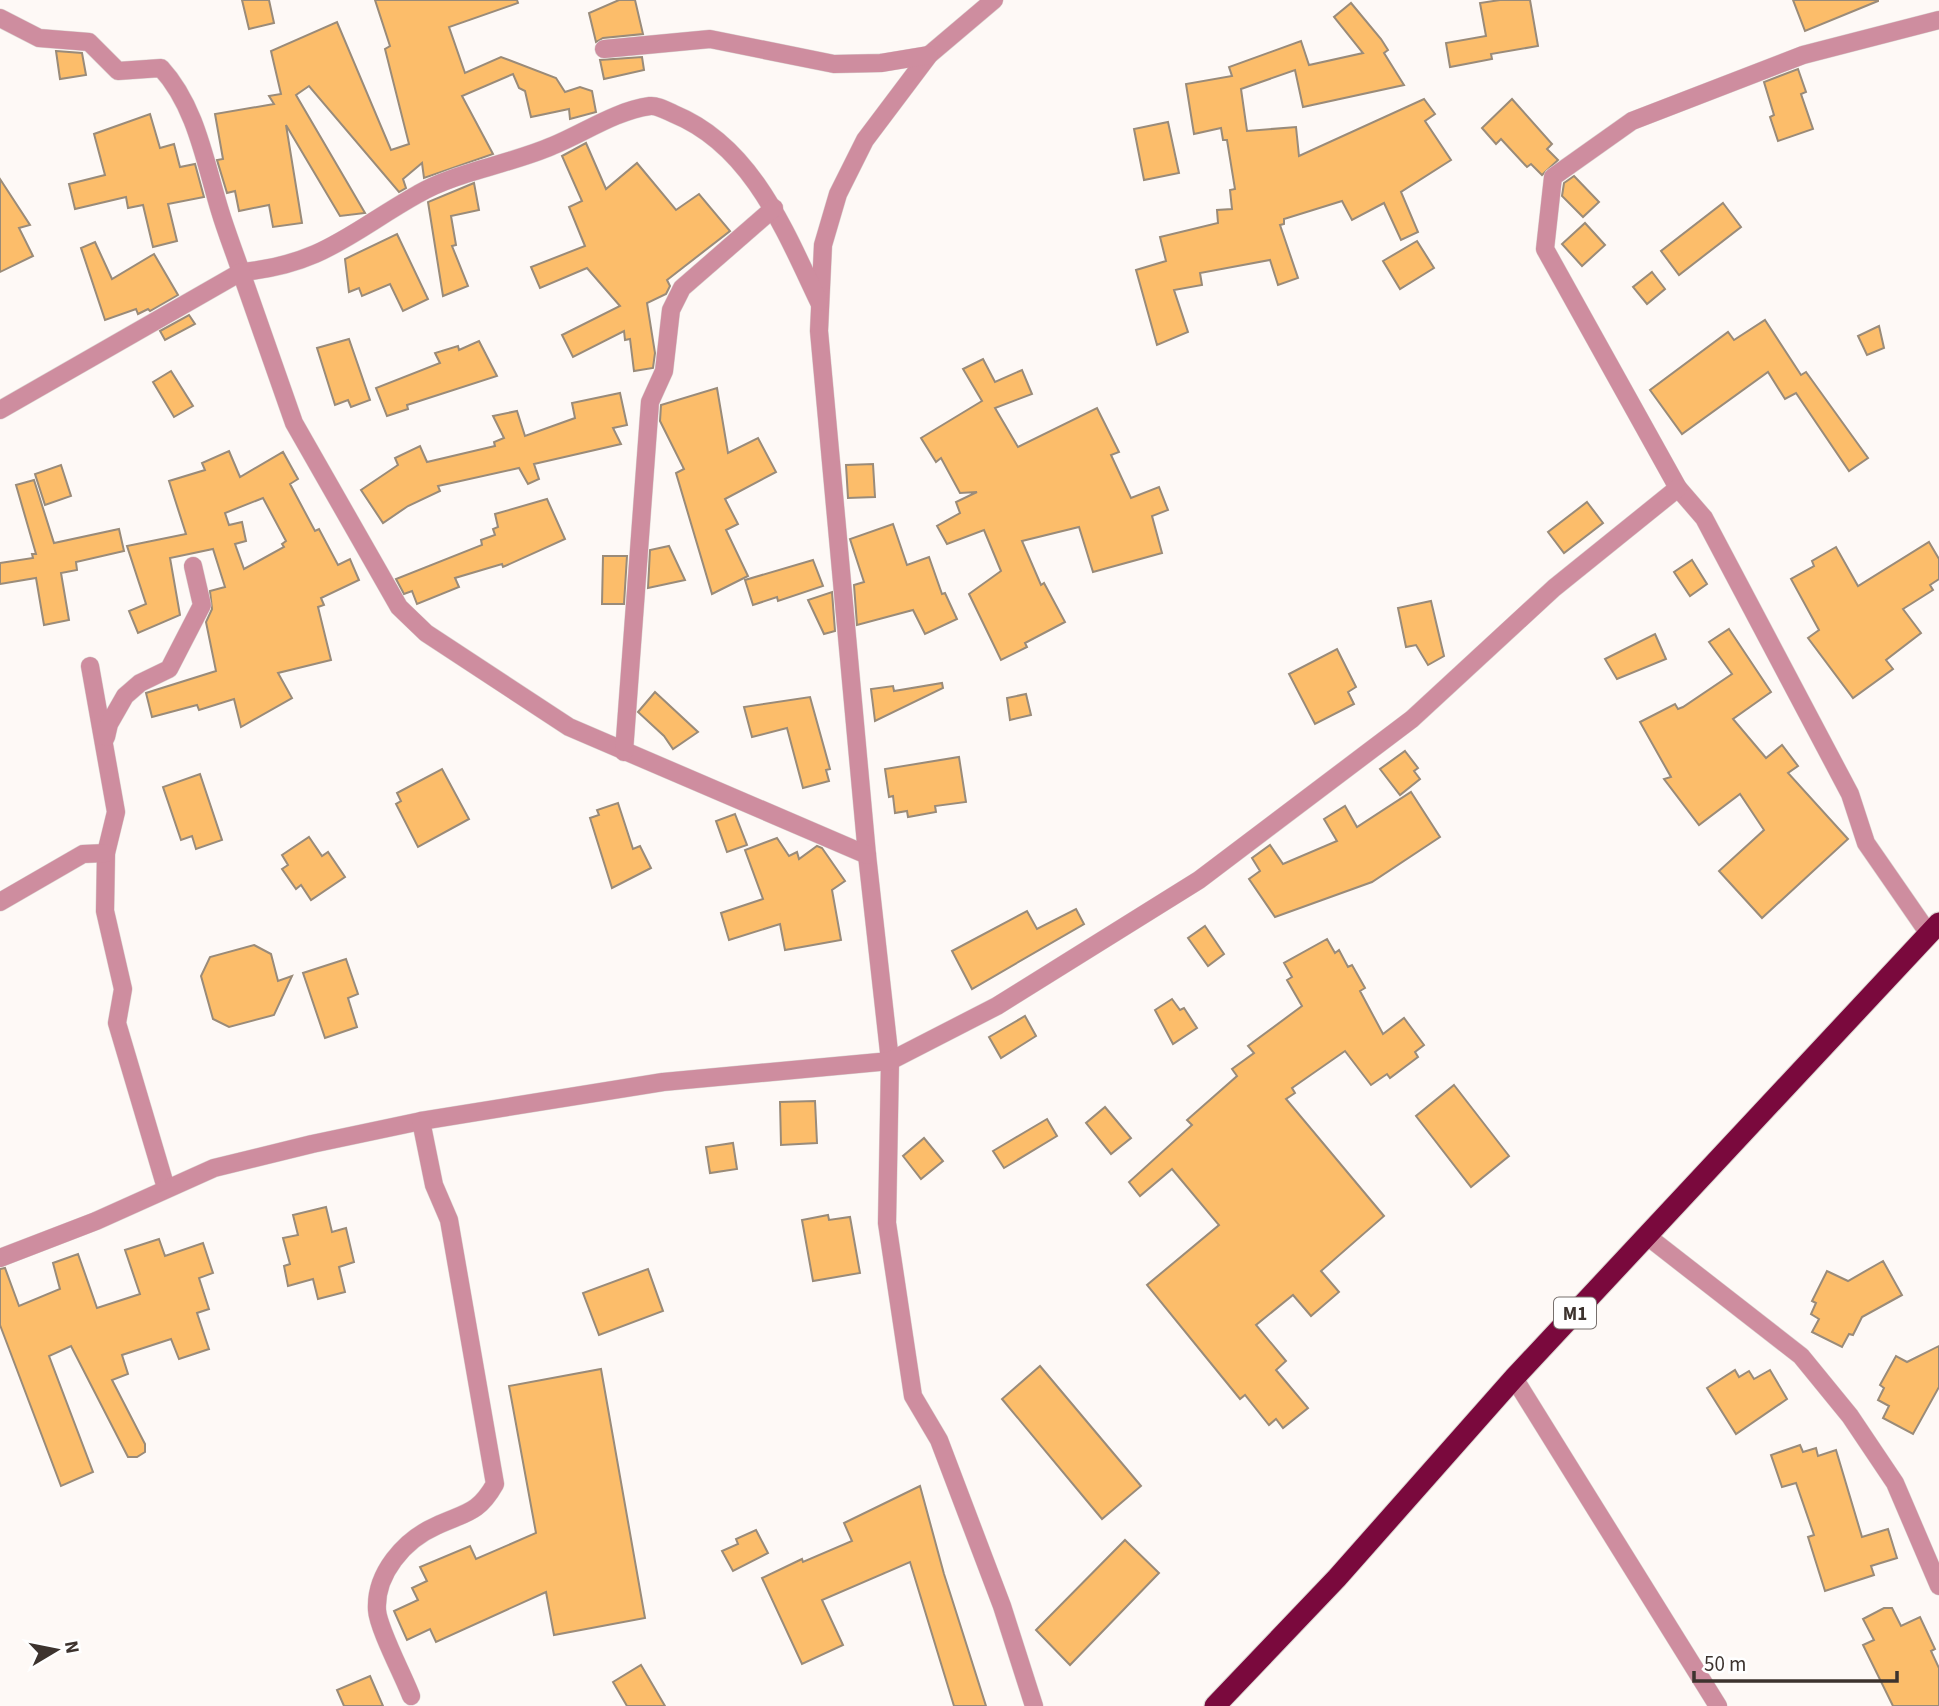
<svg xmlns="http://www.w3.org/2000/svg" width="1939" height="1706" font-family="'Source Sans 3',sans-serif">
	<rect width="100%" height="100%" fill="#fef9f6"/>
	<!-- building -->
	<g fill="#fcbd6a" stroke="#9a8b79" stroke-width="2" fill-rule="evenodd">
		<path d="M242 0H269L274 23 249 29Z"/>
		<path d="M375 0H517L518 3 449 27 465 73 501 57 556 78 565 92 580 87 592 91 596 112 570 119 569 109 531 117 525 91 519 88 513 74 462 96 493 154 424 178 422 163 403 179 406 188 399 192 309 86 296 95 365 213 340 216 286 125 302 223 273 227 269 205 239 211 235 191 227 193 217 160 223 159 215 114 274 104 269 96 281 94 271 51 337 22 391 150 409 144 385 49 390 46Z"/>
		<path d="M619 0H635L643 34 603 38 596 42 589 13Z"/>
		<path d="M1500 0H1530L1538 46 1491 54 1492 59 1450 67 1446 43 1486 36 1480 3Z"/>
		<path d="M1793 0H1878V1L1805 31Z"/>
		<path d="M1351 3 1381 39 1388 50 1384 53 1404 85 1303 107 1295 70 1241 89 1247 131 1296 127 1299 156 1424 99 1435 114 1425 121 1451 160 1401 192 1418 232 1401 240 1384 203 1352 220 1342 201 1284 219V224L1280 225 1298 278 1278 285 1270 260 1200 273 1202 285 1174 290 1188 332 1157 345 1136 270 1166 261 1160 237 1218 223 1217 210 1232 209 1230 190 1235 189 1227 140H1223L1221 128 1194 134 1186 84 1232 76 1229 67 1301 41 1309 65 1363 53 1334 17Z"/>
		<path d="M56 51 82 53 86 75 60 79Z"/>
		<path d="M642 57 644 70 604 79 600 60Z"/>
		<path d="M1798 69 1806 92 1801 94 1813 129 1778 141 1770 117 1774 115 1764 82Z"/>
		<path d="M1512 99 1552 144 1547 149 1558 160 1542 175 1531 164 1527 167 1501 139 1496 144 1482 128Z"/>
		<path d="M150 114 160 148 174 144 180 167 195 164 204 197 168 204 177 241 153 247 143 205 128 208 126 197 75 209 69 184 105 175 94 134Z"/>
		<path d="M1168 122 1179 173 1144 180 1134 129Z"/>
		<path d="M586 143 606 189 637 163 676 210 699 194 730 231 667 280 670 286 666 294 647 303 655 353 653 368 634 371 630 339 625 340 624 331 573 357 562 335 620 306 587 268 540 288 531 267 585 246 569 207 582 201 562 156Z"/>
		<path d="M1574 176 1599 202 1583 217 1562 196 1564 183Z"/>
		<path d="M0 179 30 225 19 228 33 256 0 272Z"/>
		<path d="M474 183 479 210 451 216 456 245 452 246 468 286 443 296 428 202Z"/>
		<path d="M1723 203 1741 227 1679 275 1661 251Z"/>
		<path d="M1585 223 1605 245 1582 266 1562 244Z"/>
		<path d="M397 234 428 299 403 311 390 284 362 296 359 288 349 292 345 259Z"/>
		<path d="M1417 241 1434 268 1400 289 1383 261Z"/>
		<path d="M95 242 112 279 154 254 178 295 150 311 148 309 138 314 136 309 105 320 81 248Z"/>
		<path d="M1652 272 1665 289 1647 304 1633 287Z"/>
		<path d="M189 315 195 324 165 340 160 331Z"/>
		<path d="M1765 320 1801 375 1806 372 1868 458 1849 471 1796 393 1785 399 1768 372 1682 434 1650 390 1728 332 1734 340Z"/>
		<path d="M1879 326 1884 348 1867 355 1858 336Z"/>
		<path d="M349 339 370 400 351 407 348 400 335 405 317 348Z"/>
		<path d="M479 341 497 376 407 405 408 409 387 416 376 388 440 363 435 353 458 346 459 350Z"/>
		<path d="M983 359 995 382 1022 370 1032 394 995 408 1018 447 1097 408 1119 452 1111 455 1131 498 1159 487 1168 510 1152 516 1162 553 1093 572 1079 527 1022 541 1041 585 1044 583 1065 622 1025 643 1027 647 1001 660 969 594 1001 571 984 530 947 544 937 526 960 513 956 502 977 492 960 493 941 458 936 462 921 438 982 401 963 369Z"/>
		<path d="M171 371 193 406 174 417 153 382Z"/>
		<path d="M717 388 728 453 758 438 776 472 725 499 738 524 726 530 748 576 712 594 676 473 684 469 660 421 661 405Z"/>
		<path d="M620 393 627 425 613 428 621 444 534 464 539 479 528 484 519 468 438 486 440 491 408 506 383 523 361 490 398 465 395 458 420 446 427 462 495 446 494 442 504 438 493 416 517 411 525 436 575 418 572 403Z"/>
		<path d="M229 451 240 477 283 452 298 479 290 484 315 531 319 529 338 565 350 559 359 580 321 598 324 605 318 607 331 660 278 673 292 698 241 727 234 699 199 710 197 705 152 717 146 693 216 671 206 622 212 609 210 591 225 587 213 549 170 558 180 615 138 633 129 611 146 604 127 546 186 534 169 481 205 470 202 463ZM263 498 286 541 282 544 284 547 244 569 235 544 246 541 242 522 229 525 225 513Z"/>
		<path d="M873 464 875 497 848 498 846 465Z"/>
		<path d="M61 465 71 496 45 505 35 474Z"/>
		<path d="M34 480 54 543 119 529 124 551 76 562 77 570 61 573 69 620 44 625 36 578 0 584V563L33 558 32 554H36L16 485Z"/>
		<path d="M547 499 565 539 503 567 502 564 455 578 459 587 417 604 412 591 404 594 396 579 482 545 481 540 495 535 493 529 498 527 495 514Z"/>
		<path d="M1587 502 1603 523 1564 553 1548 532Z"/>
		<path d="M893 524 907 565 929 557 942 594 945 593 957 619 925 634 913 610 857 625 854 585 864 582 850 539Z"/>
		<path d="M1929 542 1939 559V579L1930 585 1933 590 1903 609 1921 633 1886 660 1893 669 1853 698 1808 638 1819 630 1791 579 1814 566 1812 561 1836 547 1858 586Z"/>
		<path d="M669 546 685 580 648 588 650 550Z"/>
		<path d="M603 556H627L624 604H602Z"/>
		<path d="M813 560 823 586 778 601 777 597 753 605 745 580Z"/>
		<path d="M1692 560 1707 584 1690 596 1674 572Z"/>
		<path d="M832 592 835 631 824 634 808 600Z"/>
		<path d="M1431 601 1444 656 1428 665 1416 645 1406 647 1398 608Z"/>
		<path d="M1729 629 1771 692 1733 719 1766 758 1782 745 1798 766 1788 773 1848 839 1762 918 1719 871 1764 830 1740 794 1699 825 1664 779 1671 777 1640 722 1675 704 1678 709 1683 707 1732 674 1709 642Z"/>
		<path d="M1655 634 1666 659 1617 679 1605 659Z"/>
		<path d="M1337 649 1356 687 1348 692 1354 704 1315 724 1289 674Z"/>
		<path d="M942 683 943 688 875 721 871 689 893 686 894 691Z"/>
		<path d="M655 692 698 732 673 749 664 736 638 712Z"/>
		<path d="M1026 694 1031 715 1010 720 1007 698Z"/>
		<path d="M810 697 830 769 826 770 829 781 803 788 787 728 752 737 744 707Z"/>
		<path d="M1405 751 1418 768 1414 771 1420 779 1400 795 1380 769Z"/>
		<path d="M959 757 966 802 935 806 936 812 908 817 907 811 895 813 893 796 889 797 885 769Z"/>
		<path d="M442 769 469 819 418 847 396 804 401 801 397 793Z"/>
		<path d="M200 774 222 840 196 849 192 836 181 840 163 787Z"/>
		<path d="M1411 792 1440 837 1372 882 1275 917 1249 879 1260 871 1252 858 1270 845 1283 864 1337 841 1324 819 1345 806 1357 827Z"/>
		<path d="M618 803 633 849 640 846 651 868 612 888 590 818 599 815 597 810Z"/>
		<path d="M735 814 747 845 727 852 716 821Z"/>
		<path d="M309 837 322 856 328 852 345 877 311 900 301 885 296 889 282 869 288 865 282 855Z"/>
		<path d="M777 838 789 856 797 852 799 859 817 846 822 848 845 881 832 890 841 940 785 950 780 924 729 940 721 913 763 899 745 850Z"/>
		<path d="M1076 909 1084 924 972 989 952 951 1027 911 1037 929Z"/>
		<path d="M1205 926 1224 954 1208 966 1188 938Z"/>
		<path d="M1327 939 1335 953 1339 950 1348 967 1352 965 1365 988 1360 991 1383 1034 1404 1018 1424 1045 1415 1052 1418 1057 1390 1078 1387 1074 1371 1085 1345 1051 1292 1088 1295 1093 1286 1099 1384 1216 1321 1271 1339 1292 1311 1316 1293 1295 1256 1325 1286 1361 1276 1370 1308 1408 1283 1428 1276 1419 1269 1425 1245 1395 1240 1399 1147 1285 1219 1225 1172 1169 1140 1196 1129 1182 1192 1125 1187 1120 1237 1076 1232 1069 1254 1053 1248 1046 1302 1006 1287 980 1292 977 1284 963Z"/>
		<path d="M254 945 271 954 278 981 292 976 274 1015 229 1027 213 1019 201 976 210 957Z"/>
		<path d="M346 959 358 994 348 998 357 1027 325 1038 303 973Z"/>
		<path d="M1172 999 1180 1010 1184 1008 1197 1028 1173 1044 1155 1010Z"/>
		<path d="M1025 1016 1036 1036 1001 1058 989 1037Z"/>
		<path d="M1454 1085 1509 1156 1471 1187 1416 1116Z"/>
		<path d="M815 1101 817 1143 781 1145 780 1102Z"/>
		<path d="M1105 1107 1131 1138 1111 1154 1086 1123Z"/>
		<path d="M1047 1119 1057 1136 1004 1168 993 1151Z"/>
		<path d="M924 1138 943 1161 921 1179 903 1156Z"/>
		<path d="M733 1143 737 1169 710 1173 706 1147Z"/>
		<path d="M326 1207 332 1232 346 1228 354 1262 339 1267 345 1292 318 1299 313 1279 288 1286 284 1266 290 1264 283 1238 298 1235 293 1215Z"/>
		<path d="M828 1215 829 1220 850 1217 860 1273 813 1281 802 1220Z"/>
		<path d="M159 1239 165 1256 203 1243 213 1273 199 1278 209 1309 197 1313 209 1349 179 1359 171 1339 122 1355 128 1374 112 1380 145 1444V1452L137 1457H128L71 1346 49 1356 93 1472 61 1486 0 1325V1269L5 1268 19 1306 60 1289 53 1263 78 1254 97 1308 140 1294 125 1250Z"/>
		<path d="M1883 1261 1902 1295 1862 1317 1853 1335 1849 1334 1842 1347 1812 1332 1819 1319 1811 1314 1816 1303 1812 1301 1827 1271 1848 1281Z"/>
		<path d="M648 1269 663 1311 599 1335 583 1293Z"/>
		<path d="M1939 1346V1387L1913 1434 1883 1418 1889 1406 1878 1400 1884 1388 1880 1385 1896 1356 1907 1362Z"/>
		<path d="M1040 1366 1141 1486 1102 1519 1002 1399Z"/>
		<path d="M601 1369 645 1618 554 1635 546 1592 436 1642 430 1629 407 1640 394 1611 418 1600 412 1588 427 1581 420 1567 470 1546 476 1559 536 1533 509 1386Z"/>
		<path d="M1735 1370 1739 1377 1749 1371 1754 1379 1770 1370 1787 1399 1736 1434 1707 1388Z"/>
		<path d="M1800 1445 1803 1452 1816 1448 1818 1456 1836 1450 1862 1537 1888 1529 1897 1558 1871 1566 1874 1575 1825 1591 1808 1537 1814 1535 1796 1483 1782 1487 1771 1455Z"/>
		<path d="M920 1486 944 1574 986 1706H954L910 1562 822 1600 843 1645 802 1664 762 1578 802 1559 803 1562 852 1541 844 1523Z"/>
		<path d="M756 1530 768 1553 733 1571 722 1551 738 1544 736 1539Z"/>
		<path d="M1125 1540 1159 1573 1070 1665 1036 1630Z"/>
		<path d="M1884 1608H1892L1901 1626 1920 1617 1935 1649 1931 1651 1939 1668V1706H1893L1863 1645 1874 1640 1863 1619Z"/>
		<path d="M641 1665 665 1706H627L613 1682Z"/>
		<path d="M370 1676 383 1706H344L337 1690Z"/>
	</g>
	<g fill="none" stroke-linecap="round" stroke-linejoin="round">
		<defs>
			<g id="minor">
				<path d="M994 0 929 55 865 140 838 194 823 245 819 331 867 855 890 1061 887 1223 913 1396 939 1440 1002 1606 1034 1706"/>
				<path d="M0 18 39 38 89 42 118 71 161 68C196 106 205 162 220 211 226 231 234 251 241 272 322 265 352 231 418 194 455 172 511 164 552 146 584 133 615 111 650 106 657 105 667 111 674 114 752 146 785 231 819 302"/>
				<path d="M604 49 710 39 834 64 881 63 929 55"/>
				<path d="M0 410 241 272 294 423 399 607 426 633 569 727 867 855"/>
				<path d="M90 666 116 812 106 853 105 911 123 989 117 1023 166 1188"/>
				<path d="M106 737 109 724 125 696 140 683 169 669 202 605 193 566"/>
				<path d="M624 752 650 402 664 371 671 310 682 288 774 208"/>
				<path d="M0 902 83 854 106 853"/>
				<path d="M1929 934 1866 843 1850 794 1704 518 1678 488 1545 249 1553 177 1632 121 1803 55 1939 20"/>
				<path d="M1647 1236 1801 1356 1850 1416 1895 1483 1939 1586"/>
				<path d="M0 1258 96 1221 214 1168 312 1144 421 1121 663 1082 890 1061 997 1006 1199 880 1412 719 1554 588 1678 488"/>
				<path d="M1514 1378 1718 1706"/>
				<path d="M411 1696C404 1677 378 1628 377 1610 375 1574 404 1540 436 1526 466 1512 478 1514 495 1484L449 1220 434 1185 421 1121"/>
			</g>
			<path id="highway" d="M1215 1706 1337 1578 1514 1378 1939 923"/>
		</defs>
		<!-- minor casing -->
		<use href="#minor" stroke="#dbd5d2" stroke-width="19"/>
		<!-- highway casing -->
		<use href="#highway" stroke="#dbd5d2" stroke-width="23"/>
		<!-- minor -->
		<use href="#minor" stroke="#ce8d9f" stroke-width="18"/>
		<!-- highway -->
		<use href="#highway" stroke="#7a093d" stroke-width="21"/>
	</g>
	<g text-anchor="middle" stroke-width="5" stroke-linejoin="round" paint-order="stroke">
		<!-- shield labels -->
		<rect fill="#fff" stroke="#77706d" stroke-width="2" x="1554" y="1297.5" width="42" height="31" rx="5"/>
		<g font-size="19" font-weight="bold" fill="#3d332e">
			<text x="1575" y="1320">M1</text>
		</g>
	</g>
	<!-- north arrow -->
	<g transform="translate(56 1650) rotate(80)" stroke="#ffffff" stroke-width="5" paint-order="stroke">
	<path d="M0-5L12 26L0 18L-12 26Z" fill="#3d332e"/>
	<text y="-10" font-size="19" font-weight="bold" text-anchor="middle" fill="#3d332e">N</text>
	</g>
	<!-- scale -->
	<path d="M1694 1671v10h203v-10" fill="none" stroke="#3d332e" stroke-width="3.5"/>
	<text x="1704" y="1671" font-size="21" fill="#3d332e" stroke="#ffffff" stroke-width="5" paint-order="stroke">50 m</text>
</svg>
